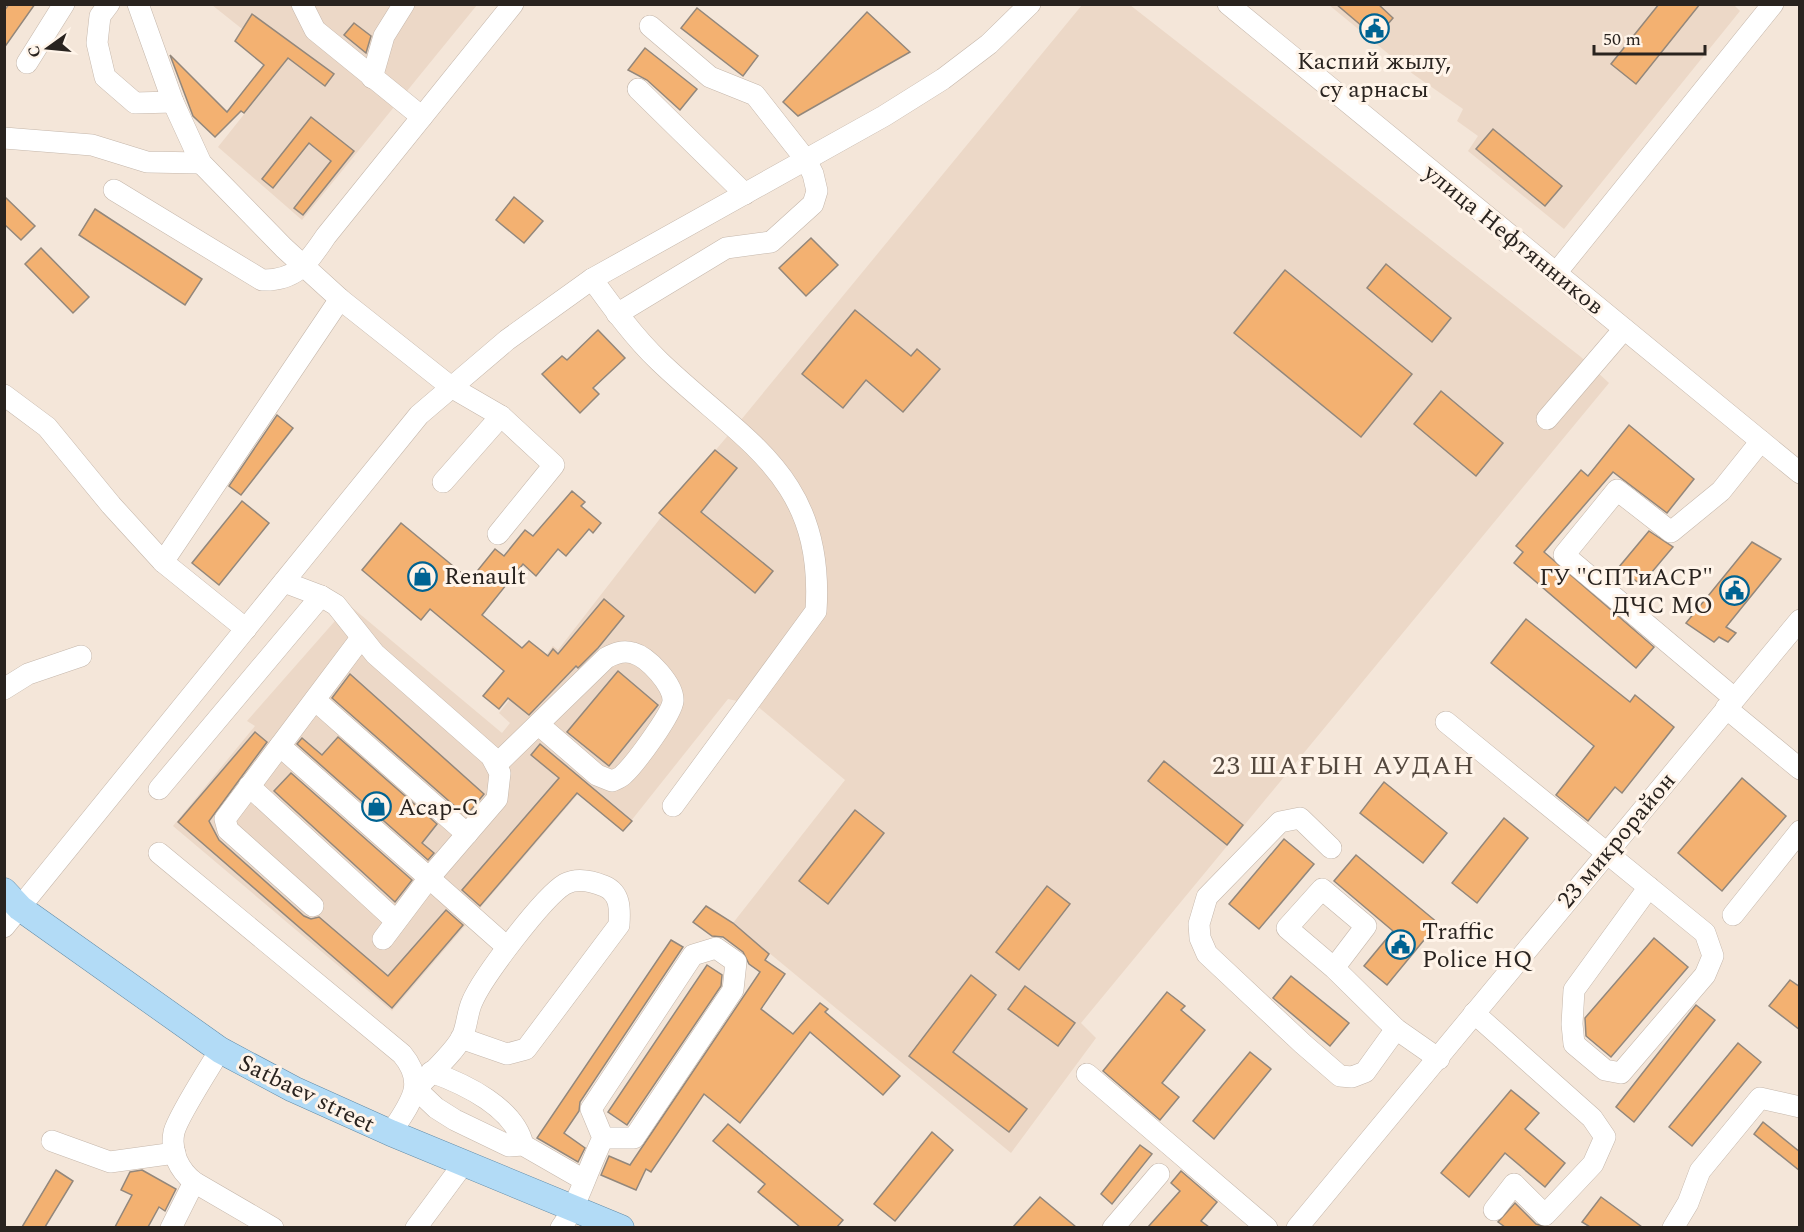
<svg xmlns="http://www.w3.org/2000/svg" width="1804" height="1232" font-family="Spectral,serif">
	<rect width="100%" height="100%" fill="#f4e6d9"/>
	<!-- built -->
	<g fill="#ecd8c7">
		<path d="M1733 4 1740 11 1564 229 1468 151 1478 136 1457 121 1463 109 1413 74 1329 5Z"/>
		<path d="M212 5H477L302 220 218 147 285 63Z"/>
		<path d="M1082 5H1130L1581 357 1609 383 1081 1023 1096 1038 1011 1153 733 923 845 780 756 705 728 699 623 831 578 794 392 1011 173 826 255 726 247 721 349 605 502 733 510 723 499 713 553 646 558 650 662 516 659 513 677 491 680 492 736 426Z"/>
	</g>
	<!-- building -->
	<g fill="#f3b171" stroke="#93877b" stroke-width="1.5">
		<path d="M9 4H35L4 48V11Z"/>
		<path d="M1336 4H1378L1393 18 1376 38Z"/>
		<path d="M1659 4H1700L1636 84 1611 64Z"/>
		<path d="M697 8 758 56 743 76 681 28Z"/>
		<path d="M867 12 910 52 798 116 783 102Z"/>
		<path d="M252 14 334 74 325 86 288 58 244 113 241 111 215 137 193 116 170 55 227 112 264 65 235 41Z"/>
		<path d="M354 23 371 36 366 53 344 35Z"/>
		<path d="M645 48 697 89 680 110 647 80 628 70Z"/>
		<path d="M311 117 354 151 303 215 294 208 331 161 309 143 273 188 262 179Z"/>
		<path d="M1493 129 1562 186 1545 206 1476 149Z"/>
		<path d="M4 196 35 226 21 240 4 224Z"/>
		<path d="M514 197 543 221 524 243 496 220Z"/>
		<path d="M95 209 202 279 185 305 79 235Z"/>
		<path d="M811 238 838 265 806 296 779 268Z"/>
		<path d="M41 248 89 297 73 313 25 264Z"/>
		<path d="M1386 264 1451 318 1432 342 1367 288Z"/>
		<path d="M1285 270 1412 374 1361 437 1234 333Z"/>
		<path d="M855 310 911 356 917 349 940 369 903 412 866 380 843 408 802 374Z"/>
		<path d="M598 330 625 358 593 388 599 394 580 413 542 374 562 356 567 360Z"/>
		<path d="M1441 391 1503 443 1476 476 1414 424Z"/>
		<path d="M277 415 293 428 241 495 229 486Z"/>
		<path d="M1629 425 1694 479 1667 513 1613 472 1544 552 1654 647 1636 668 1514 563 1523 552 1516 546 1581 470 1588 476Z"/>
		<path d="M715 450 737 468 701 512 773 571 755 593 659 513Z"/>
		<path d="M572 491 585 502 581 506 601 523 593 533 589 529 566 556 558 549 536 576 523 564 482 615 522 648 529 641 548 656 553 649 558 654 604 599 624 616 598 648 578 668 576 666 529 715 508 698 499 709 483 696 504 671 430 609 421 620 362 570 401 523 470 580 495 549 504 556 525 530 533 536Z"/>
		<path d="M242 501 269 523 219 585 192 563Z"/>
		<path d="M1649 531 1673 547 1641 585 1619 567Z"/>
		<path d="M1752 542 1781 559 1726 627 1736 633 1728 642 1719 637 1714 642 1686 623Z"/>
		<path d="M1526 619 1630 702 1635 695 1674 727 1622 793 1615 787 1588 821 1556 795 1594 746 1491 663Z"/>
		<path d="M618 671 658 705 609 766 567 732Z"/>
		<path d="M350 674 484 794 466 816 332 698Z"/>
		<path d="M255 732 267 742 209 821 219 840 304 916 311 919 319 917 388 976 446 910 463 925 392 1008 178 822Z"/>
		<path d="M338 737 437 824 422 843 434 853 428 860 297 744 302 738 322 755Z"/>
		<path d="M540 744 632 821 623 831 577 793 480 906 462 890 559 778 531 755Z"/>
		<path d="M1164 761 1243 825 1227 845 1148 781Z"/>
		<path d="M291 773 412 880 395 902 274 791Z"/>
		<path d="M1742 778 1786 816 1722 891 1678 853Z"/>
		<path d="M1384 782 1447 833 1423 863 1360 813Z"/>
		<path d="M855 810 884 833 828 904 799 881Z"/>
		<path d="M1504 818 1528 838 1477 903 1452 883Z"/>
		<path d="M1284 839 1314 864 1259 929 1229 904Z"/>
		<path d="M1356 855 1438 923 1387 985 1364 966 1393 931 1334 881Z"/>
		<path d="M1047 886 1070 904 1019 970 996 952Z"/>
		<path d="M706 906 733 923 769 954 765 960 785 974 761 1009 793 1034 820 1003 828 1009 825 1012 900 1076 883 1095 810 1032 740 1123 704 1094 651 1172 646 1169 636 1190 601 1175 609 1156 630 1165 760 972 749 964 743 952 723 937 712 936 693 922Z"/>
		<path d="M1654 938 1688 967 1611 1057 1586 1036 1585 1018Z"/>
		<path d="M671 940 683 947 580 1102 579 1111 564 1133 585 1148 578 1162 537 1138Z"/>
		<path d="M707 965 722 975 721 986 627 1125 608 1112Z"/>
		<path d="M971 975 996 995 953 1052 1027 1109 1009 1132 909 1056Z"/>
		<path d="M1291 976 1349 1023 1330 1046 1273 998Z"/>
		<path d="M1790 980 1800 987V1030L1769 1006Z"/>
		<path d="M1025 986 1075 1023 1058 1046 1008 1009Z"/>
		<path d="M1167 992 1185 1006 1181 1010 1205 1030 1162 1083 1179 1097 1160 1120 1103 1071Z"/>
		<path d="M1696 1005 1715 1020 1634 1122 1616 1107Z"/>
		<path d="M1738 1043 1761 1062 1692 1146 1669 1127Z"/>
		<path d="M1250 1052 1271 1069 1214 1139 1193 1121Z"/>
		<path d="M1511 1090 1539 1113 1525 1129 1565 1163 1545 1187 1505 1153 1469 1197 1441 1173Z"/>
		<path d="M1763 1122 1800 1152V1171L1754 1134Z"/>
		<path d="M728 1124 843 1220 837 1227H800L758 1192 765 1184 713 1141Z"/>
		<path d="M932 1132 953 1150 895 1221 874 1204Z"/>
		<path d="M1140 1145 1152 1154 1112 1204 1101 1194Z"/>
		<path d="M56 1170 73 1181 45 1227H22Z"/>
		<path d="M142 1170 176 1189 165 1211 159 1207 148 1227H115L132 1195 121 1190 130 1172Z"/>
		<path d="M1181 1171 1217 1202 1201 1221 1209 1227H1148L1180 1191 1171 1183Z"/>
		<path d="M1040 1197 1076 1227H1013Z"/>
		<path d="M1601 1197 1642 1227H1590L1582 1222Z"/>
		<path d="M1515 1203 1536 1224 1547 1227H1505L1498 1222Z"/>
	</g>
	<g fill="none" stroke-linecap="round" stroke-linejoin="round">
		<defs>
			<g id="minor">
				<path d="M109 4 100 16 97 43 105 77 135 103 173 102"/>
				<path d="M138 4 173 102 201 163 284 248 340 299 451 387 501 416 554 465 498 534"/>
				<path d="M302 4 315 30 422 117"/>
				<path d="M1228 4 1800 473"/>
				<path d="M27 63 64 4"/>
				<path d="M372 78 384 36 404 4"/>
				<path d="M638 89 745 194"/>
				<path d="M4 138 92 145 147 162 201 163"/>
				<path d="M114 190 262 280C297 281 308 262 326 236L513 4"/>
				<path d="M1556 273 1773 4"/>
				<path d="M592 279C613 308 634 337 659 361 743 442 825 475 816 611L673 806"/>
				<path d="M617 314 726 248 771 242 813 204 817 191 813 174 806 160 755 95 710 77 650 26"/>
				<path d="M4 395 47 427 111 505 163 562 246 629"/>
				<path d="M1547 419 1624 329"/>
				<path d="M443 482 501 416"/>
				<path d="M163 562 340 299"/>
				<path d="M284 582 321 596 336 605 375 654 491 756 500 773 497 799 429 878 383 939"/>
				<path d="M4 689 28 674 81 656"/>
				<path d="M1734 698 1564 555 1617 490 1671 532 1721 491 1761 441"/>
				<path d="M315 700 467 834"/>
				<path d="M1726 708 1800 769"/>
				<path d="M1446 722 1705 933 1713 956 1705 975 1621 1073 1605 1070 1574 1044 1572 1024 1574 990 1649 887"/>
				<path d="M280 746 507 947"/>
				<path d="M497 764 606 658C615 653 623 650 633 653 648 657 674 685 673 701 672 714 635 764 624 774 621 778 616 779 612 781L597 775 538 724"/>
				<path d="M249 786 396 921"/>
				<path d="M159 789 321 596"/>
				<path d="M1331 848 1300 818 1280 822 1207 897 1199 924 1200 938 1207 954 1303 1044 1340 1076 1352 1077 1365 1072 1396 1029"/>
				<path d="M159 853 402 1054C428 1085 409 1104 391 1133"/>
				<path d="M313 906 228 830 225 819 361 638"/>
				<path d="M1733 915 1800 831"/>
				<path d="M4 927 419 415 507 340 592 279 884 116 943 79 989 44 1030 4"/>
				<path d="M1334 968 1366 926 1322 889 1287 928 1334 968 1396 1029 1439 1059"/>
				<path d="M1474 1013 1592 1118 1605 1137 1593 1164 1545 1215 1514 1184 1494 1210"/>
				<path d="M461 1038 507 1054 526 1049 619 925C620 910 621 893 604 886 592 881 578 877 565 884 543 897 482 978 472 1002 467 1013 467 1027 462 1037 454 1053 429 1075 416 1089L436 1108 455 1120 509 1146 523 1145 584 1180"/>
				<path d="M220 1050C210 1067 178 1116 174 1132 170 1152 179 1170 194 1182L273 1228"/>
				<path d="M431 1072C465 1084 515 1108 523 1145"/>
				<path d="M1087 1074 1267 1228"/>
				<path d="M52 1141 110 1162 175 1153"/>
				<path d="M171 1228 194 1182"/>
				<path d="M416 1228 464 1163"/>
				<path d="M561 1228C580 1200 588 1168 603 1138L591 1109 693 955 716 948 736 962 733 990 634 1138H603"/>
				<path d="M1113 1228 1159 1174"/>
				<path d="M1297 1228 1800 620"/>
				<path d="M1673 1228 1688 1203 1700 1171 1760 1098 1800 1107"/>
			</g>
			<path id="major" d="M4 891 20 908 220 1050 293 1089 391 1133 621 1228"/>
		</defs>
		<!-- minor casing -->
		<use href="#minor" stroke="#c5b7ab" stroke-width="22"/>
		<!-- major casing -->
		<use href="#major" stroke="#618ba7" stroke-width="27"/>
		<!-- minor -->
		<use href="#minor" stroke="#fff" stroke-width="21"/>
		<!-- major -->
		<use href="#major" stroke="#b2dbf6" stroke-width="26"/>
	</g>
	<!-- icons -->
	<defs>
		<symbol id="civic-ring" viewBox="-11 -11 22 22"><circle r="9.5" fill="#fff4e9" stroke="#006392" stroke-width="1.5"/><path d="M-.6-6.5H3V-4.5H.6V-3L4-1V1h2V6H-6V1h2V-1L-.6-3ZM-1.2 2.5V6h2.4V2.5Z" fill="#006392"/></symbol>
		<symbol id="shop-ring" viewBox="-11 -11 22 22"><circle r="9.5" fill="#fff4e9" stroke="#006392" stroke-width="1.5"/><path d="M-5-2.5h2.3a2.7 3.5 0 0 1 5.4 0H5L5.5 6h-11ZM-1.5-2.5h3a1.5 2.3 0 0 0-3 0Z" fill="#006392"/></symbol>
	</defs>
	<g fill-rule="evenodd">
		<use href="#civic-ring" x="1358" y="12" width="33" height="33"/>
		<use href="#shop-ring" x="406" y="560" width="33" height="33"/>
		<use href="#civic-ring" x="1718" y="574" width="33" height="33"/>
		<use href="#shop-ring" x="360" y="790" width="33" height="33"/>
		<use href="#civic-ring" x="1384" y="928" width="33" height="33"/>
	</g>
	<g text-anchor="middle" stroke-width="6" stroke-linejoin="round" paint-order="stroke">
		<!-- poi labels -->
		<g font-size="24" fill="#29231f" stroke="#fff4e9" text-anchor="start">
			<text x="1374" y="69" text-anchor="middle">Каспий жылу,<tspan x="1374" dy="28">су арнасы</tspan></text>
			<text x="444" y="584">Renault</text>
			<text x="1713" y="585" text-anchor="end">ГУ "СПТиАСР"<tspan x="1713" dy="28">ДЧС МО</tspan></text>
			<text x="398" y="815">Асар-С</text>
			<text x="1422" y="939">Traffic<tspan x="1422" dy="28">Police HQ</tspan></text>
		</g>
		<!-- street labels -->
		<g font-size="24" fill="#29231f" stroke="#fff4e9">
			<text transform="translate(1514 239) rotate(39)" y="8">улица Нефтянников</text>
			<text transform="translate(1616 840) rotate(-50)" y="8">23 микрорайон</text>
			<text transform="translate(307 1093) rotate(26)" y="8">Satbaev street</text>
		</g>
		<!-- neighbourhood labels -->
		<g font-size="26" letter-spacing="1.5" fill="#54483e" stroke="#fff4e9">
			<text x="1344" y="774">23 ШАҒЫН АУДАН</text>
		</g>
	</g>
	<!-- border -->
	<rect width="1804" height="1232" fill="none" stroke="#29231f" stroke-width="12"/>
	<!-- north arrow -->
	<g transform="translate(48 48) rotate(255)" stroke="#fff4e9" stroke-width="4.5" paint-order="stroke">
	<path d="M0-4.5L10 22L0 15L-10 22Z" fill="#29231f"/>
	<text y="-9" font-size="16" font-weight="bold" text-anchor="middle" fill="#29231f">С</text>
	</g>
	<!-- scale -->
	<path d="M1594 45v9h111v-9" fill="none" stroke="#29231f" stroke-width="3"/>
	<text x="1603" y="45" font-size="18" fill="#29231f" stroke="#fff4e9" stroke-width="4.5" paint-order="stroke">50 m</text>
</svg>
